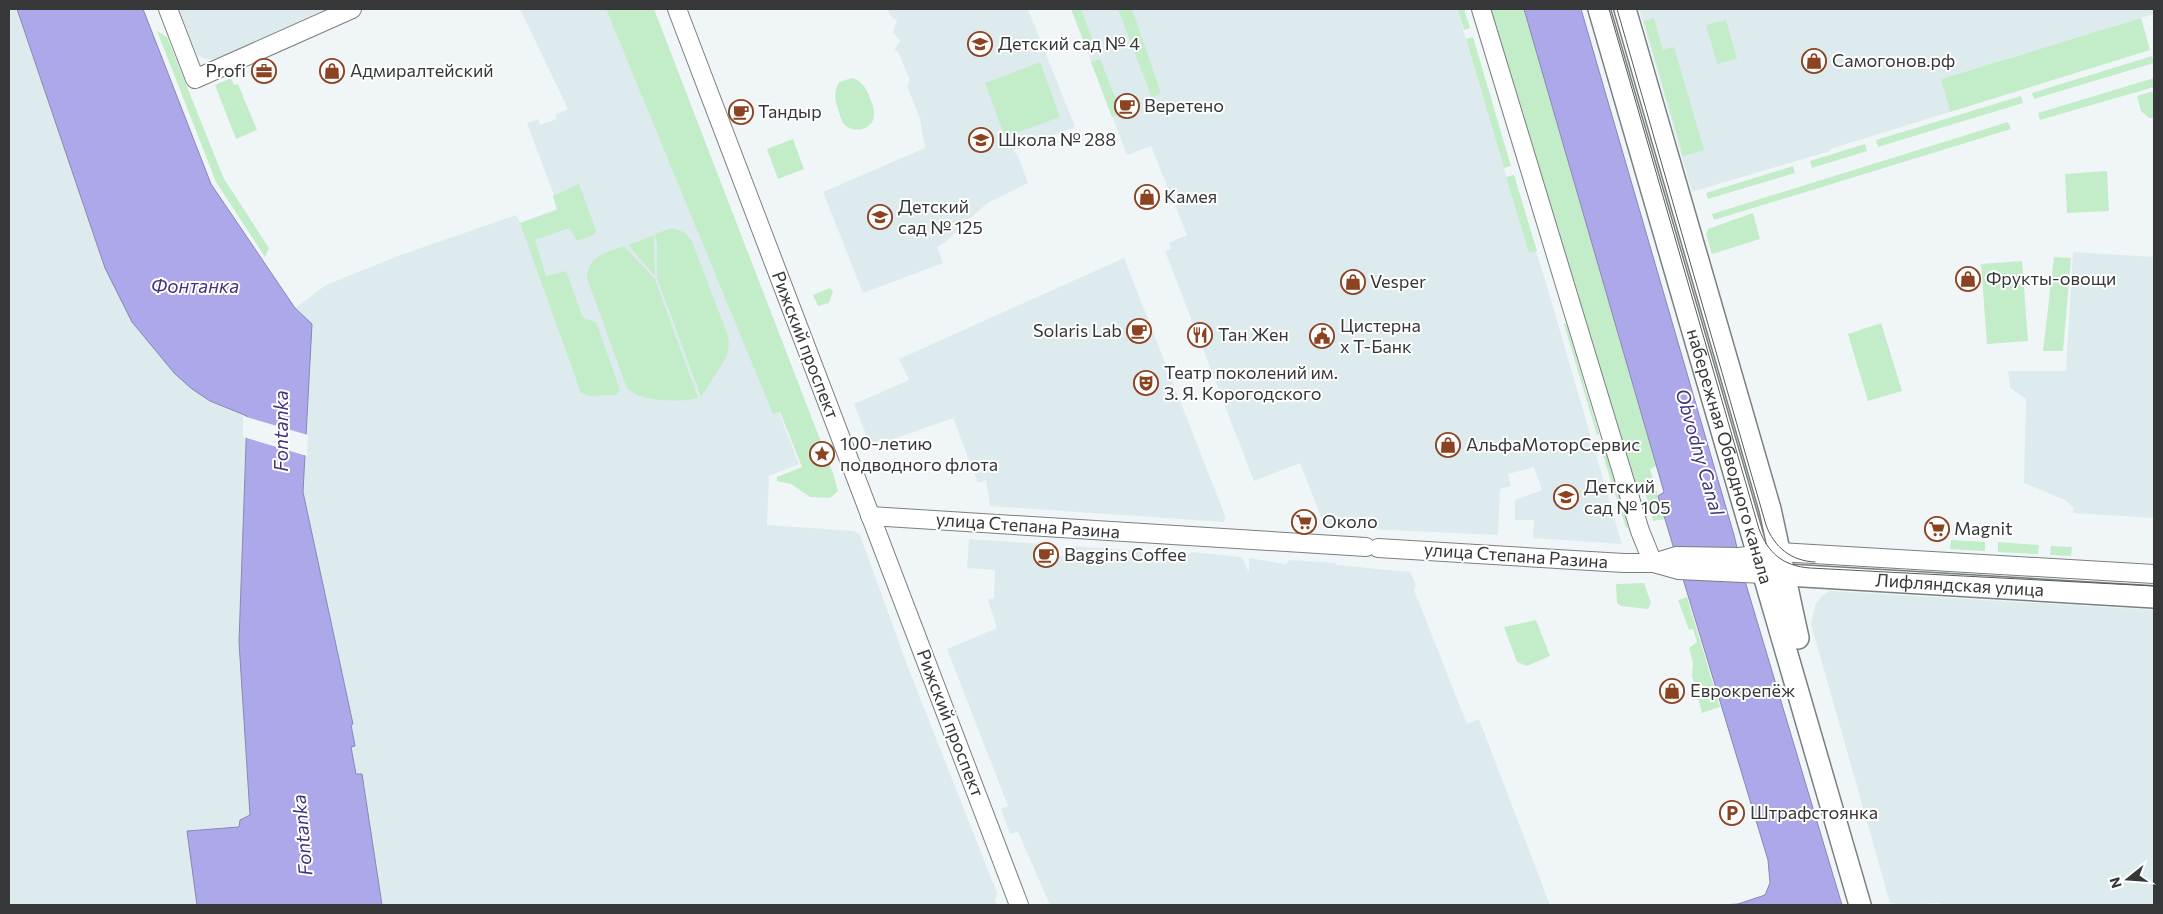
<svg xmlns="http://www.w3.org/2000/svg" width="2163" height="914" font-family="Commissioner,sans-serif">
	<rect width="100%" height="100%" fill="#f0f6f7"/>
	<!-- built -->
	<g fill="#ddebef">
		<path d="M9 9H17L105 268 160 355 175 374 210 401 247 416 239 642 250 815 240 827 187 831 197 905H9Z"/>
		<path d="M179 9H330L215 60 203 58 196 54Z"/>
		<path d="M520 9H606L774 414 779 412 799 464 769 476 767 525 854 531 860 535 906 662 997 893 995 900 997 905H382L362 775 356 774 351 746H355L351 725 353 723 303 492 306 429 295 308 326 285 398 256 516 215 520 223 557 209 554 195 527 123 538 119 540 125 557 119 555 115 568 109Z"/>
		<path d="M887 9H1028L1075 127 1013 150 1018 156 1028 183 988 203 962 225 946 242 937 247 943 263 863 293 823 192 925 148 920 119 907 86 910 80 898 52 894 50 900 41 893 32 897 20 892 18Z"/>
		<path d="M1071 9H1457L1529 253 1536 251 1546 283 1622 544 1533 538 1534 520H1515V500L1542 490 1534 467 1508 474 1511 486 1500 489 1498 535 1325 527 1300 463 1254 481 1165 251 1171 249 1169 243 1187 235 1151 146 1127 155Z"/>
		<path d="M1639 9H2154V14L1941 79 1950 112 1830 149V151L1692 192Z"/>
		<path d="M2073 252 2154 257V518L2073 513 2074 508 2065 500 2024 483 2026 399 2010 388 2008 371H2066Z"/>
		<path d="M1124 258 1226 518 1224 522 990 506 986 480 978 483 953 418 871 447 854 404 909 380 899 359Z"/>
		<path d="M969 539 1044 544V552L1048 553V555L1074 557 1070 546 1191 554V552L1242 557 1249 573V558L1286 564 1289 560 1336 563V565L1410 572 1416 585 1414 590 1467 724 1479 719 1550 905H1050L1018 832 1010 834 1001 809 1008 806 947 649 997 628 988 600 994 598 995 570 967 568Z"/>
		<path d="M1830 591 2154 610V905H1950L1937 903 1904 905 1890 903 1811 624 1815 605 1822 596Z"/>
	</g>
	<!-- green -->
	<g fill="#c3edc8">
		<path d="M606 9H654L833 473 838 491 830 498 810 497 791 484 777 481V477L802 467 780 412 773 414Z"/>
		<path d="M1071 9H1081L1093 41 1085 44Z"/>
		<path d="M1118 9H1132L1161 93 1152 98Z"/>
		<path d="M1457 9H1464L1470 28 1464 30Z"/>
		<path d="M1489 9H1524L1656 466 1650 469 1665 519 1653 521 1644 489 1633 481Z"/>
		<path d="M1654 18 1663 50 1674 47 1704 150 1683 156 1644 21Z"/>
		<path d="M2141 18 2150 50 1950 112 1941 79Z"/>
		<path d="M1726 20 1737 59 1717 64 1706 25Z"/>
		<path d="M157 31 167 37 224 179 269 248 265 257 216 182Z"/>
		<path d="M1473 37 1511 166 1504 168 1466 39Z"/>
		<path d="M2152 56 2154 63 2034 99 2032 93Z"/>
		<path d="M1100 59 1118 105 1122 104 1125 112 1112 117 1091 62Z"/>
		<path d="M1040 62 1060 117 1005 137 985 83Z"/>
		<path d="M231 78 234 85 238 84 257 130 236 139 215 85Z"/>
		<path d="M852 78C862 81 866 88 870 98 872 104 875 110 874 116 872 131 852 134 843 123 841 119 839 113 838 109 834 98 834 92 839 82Z"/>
		<path d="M2154 78V87L2040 120 2038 113Z"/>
		<path d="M2154 91V118H2149L2141 111 2137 96Z"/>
		<path d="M2021 96 2023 103 1878 147 1876 140Z"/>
		<path d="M2008 122 2011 129 1714 220 1712 214Z"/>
		<path d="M793 139 804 169 778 179 767 149Z"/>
		<path d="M1865 144 1867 151 1812 168 1810 161Z"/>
		<path d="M1793 166 1795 173 1708 199 1706 193Z"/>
		<path d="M2107 171 2109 211 2067 213 2065 174Z"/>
		<path d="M1514 175 1537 251 1529 253 1506 177Z"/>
		<path d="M579 184 596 230 594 235 577 241 570 228 535 240 546 276 566 271 583 318 596 322 620 390 616 395 590 396 581 393 520 223 557 210 553 196Z"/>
		<path d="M1753 213 1760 239 1712 254 1706 234 1708 229Z"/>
		<path d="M672 228 684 232 692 241 728 336 729 343 727 356 701 397 657 278V245L655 234Z"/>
		<path d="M654 235 655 276 628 245Z"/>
		<path d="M624 246 655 279 698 398C682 403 635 402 626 386L587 278C588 255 606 253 624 246Z"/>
		<path d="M2054 257 2071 258 2063 351H2043Z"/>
		<path d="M2022 261 2028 341 1987 344 1981 264Z"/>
		<path d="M830 288 833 291 829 303 818 306 813 295Z"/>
		<path d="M1566 323 1599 434 1597 435 1564 324Z"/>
		<path d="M1881 323 1902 391 1868 401 1848 334Z"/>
		<path d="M1600 446H1604L1628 527 1626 528Z"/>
		<path d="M1951 540 1985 542V551L1950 549Z"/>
		<path d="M1998 542 2039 545 2038 554 1998 552Z"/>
		<path d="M2051 546 2072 547 2071 556 2050 555Z"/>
		<path d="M1644 583 1651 603 1648 609 1621 606 1617 603 1616 584Z"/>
		<path d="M1687 597 1720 707 1702 713 1692 676 1693 663 1689 648 1697 642 1693 629 1689 630 1678 600Z"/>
		<path d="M1536 620 1550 656 1527 666 1517 662 1504 627Z"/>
	</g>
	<!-- water -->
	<g fill="#ada8e9" stroke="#8986b4">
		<path d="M17 9H143L211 184 295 308 312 324 303 492 353 724 351 725 355 746 351 747 356 774H362L382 905H197L187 831 239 827 240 820 250 815 239 642 247 416 210 401 192 389 175 374 132 322 105 268Z"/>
		<path d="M1524 9H1581L1734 535 1745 581 1842 905H1722L1738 904 1765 895 1770 883 1768 860 1658 496 1664 492Z"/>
	</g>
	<!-- pier -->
	<path fill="#f0f6f7" d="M243 416 308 435 307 456 243 437Z"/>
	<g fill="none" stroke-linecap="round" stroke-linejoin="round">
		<defs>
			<g id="minor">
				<path d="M168 9 195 79 352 9"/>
				<path d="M677 9 1019 905"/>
				<path d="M1481 9 1640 531 1653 563"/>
				<path d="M870 516 1366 547"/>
				<path d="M1378 548 1624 563H1653L1676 556 1739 557 1779 552 2154 574"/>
				<path d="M1654 563 1679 570 1764 574"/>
			</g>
			<g id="major">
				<path id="s1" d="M1599 9 1860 905"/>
				<path d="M1625 9 1770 509 1798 638"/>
				<path id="s2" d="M1770 574 2154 597"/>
			</g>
		</defs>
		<!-- minor casing -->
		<use href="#minor" stroke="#7a7f81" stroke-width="20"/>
		<!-- major casing -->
		<use href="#major" stroke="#7a7f81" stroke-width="24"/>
		<!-- minor -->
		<use href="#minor" stroke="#fff" stroke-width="18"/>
		<!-- major -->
		<use href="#major" stroke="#fff" stroke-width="21"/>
		<!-- tram -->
		<g stroke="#585b5c" stroke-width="1">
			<path d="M1609 9 1759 529C1768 553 1783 566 1810 568L2154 586"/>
			<path d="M1617 9 1766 525C1774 547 1791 561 1815 562"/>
		</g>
	</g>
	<!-- icons -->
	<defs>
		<symbol id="school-ring" viewBox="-11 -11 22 22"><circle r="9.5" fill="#fff" stroke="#8b4322" stroke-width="1.5"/><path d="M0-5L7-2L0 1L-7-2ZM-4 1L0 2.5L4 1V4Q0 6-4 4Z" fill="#8b4322"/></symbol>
		<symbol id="shop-ring" viewBox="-11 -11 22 22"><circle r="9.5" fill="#fff" stroke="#8b4322" stroke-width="1.5"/><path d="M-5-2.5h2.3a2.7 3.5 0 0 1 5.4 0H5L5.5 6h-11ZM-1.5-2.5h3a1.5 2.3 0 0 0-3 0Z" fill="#8b4322"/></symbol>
		<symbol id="office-ring" viewBox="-11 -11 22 22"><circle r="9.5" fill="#fff" stroke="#8b4322" stroke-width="1.5"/><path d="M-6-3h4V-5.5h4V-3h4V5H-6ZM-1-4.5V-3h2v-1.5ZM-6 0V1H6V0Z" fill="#8b4322"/></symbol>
		<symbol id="cafe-ring" viewBox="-11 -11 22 22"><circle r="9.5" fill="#fff" stroke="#8b4322" stroke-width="1.5"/><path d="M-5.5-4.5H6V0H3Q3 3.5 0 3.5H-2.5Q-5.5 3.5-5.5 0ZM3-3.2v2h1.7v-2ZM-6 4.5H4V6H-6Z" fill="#8b4322"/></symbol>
		<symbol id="restaurant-ring" viewBox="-11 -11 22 22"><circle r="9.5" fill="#fff" stroke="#8b4322" stroke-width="1.5"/><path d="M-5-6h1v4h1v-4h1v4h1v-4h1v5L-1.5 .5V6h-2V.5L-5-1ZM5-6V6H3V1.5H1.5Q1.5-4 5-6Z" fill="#8b4322"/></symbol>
		<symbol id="civic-ring" viewBox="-11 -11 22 22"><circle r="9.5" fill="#fff" stroke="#8b4322" stroke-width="1.5"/><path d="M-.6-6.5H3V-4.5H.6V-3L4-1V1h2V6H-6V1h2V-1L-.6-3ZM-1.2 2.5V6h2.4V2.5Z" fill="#8b4322"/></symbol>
		<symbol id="theatre-ring" viewBox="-11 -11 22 22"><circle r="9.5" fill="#fff" stroke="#8b4322" stroke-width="1.5"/><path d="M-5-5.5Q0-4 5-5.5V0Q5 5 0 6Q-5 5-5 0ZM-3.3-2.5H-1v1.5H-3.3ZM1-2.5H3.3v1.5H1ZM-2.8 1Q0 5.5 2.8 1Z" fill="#8b4322"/></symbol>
		<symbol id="sight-ring" viewBox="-11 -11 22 22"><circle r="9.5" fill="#fff" stroke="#8b4322" stroke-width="1.5"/><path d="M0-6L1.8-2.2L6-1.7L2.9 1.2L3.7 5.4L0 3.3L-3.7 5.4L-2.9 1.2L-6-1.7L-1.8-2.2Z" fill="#8b4322"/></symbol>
		<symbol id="supermarket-ring" viewBox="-11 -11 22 22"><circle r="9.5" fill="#fff" stroke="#8b4322" stroke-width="1.5"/><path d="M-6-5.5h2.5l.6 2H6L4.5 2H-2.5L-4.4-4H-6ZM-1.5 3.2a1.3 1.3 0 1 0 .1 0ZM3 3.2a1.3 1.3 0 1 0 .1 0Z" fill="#8b4322"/></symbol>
		<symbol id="parking-ring" viewBox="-11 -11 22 22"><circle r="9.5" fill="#fff" stroke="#8b4322" stroke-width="1.5"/><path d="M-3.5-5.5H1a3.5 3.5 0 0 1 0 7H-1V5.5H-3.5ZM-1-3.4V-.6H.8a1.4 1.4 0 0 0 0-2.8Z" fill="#8b4322"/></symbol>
	</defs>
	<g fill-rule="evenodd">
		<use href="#school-ring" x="966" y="30" width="28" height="28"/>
		<use href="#shop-ring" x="1800" y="47" width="28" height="28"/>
		<use href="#office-ring" x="250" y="57" width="28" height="28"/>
		<use href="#shop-ring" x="318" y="57" width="28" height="28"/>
		<use href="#cafe-ring" x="1113" y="92" width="28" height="28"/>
		<use href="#cafe-ring" x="727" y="98" width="28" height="28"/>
		<use href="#school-ring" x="967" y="126" width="28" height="28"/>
		<use href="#shop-ring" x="1133" y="183" width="28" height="28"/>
		<use href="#school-ring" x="866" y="203" width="28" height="28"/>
		<use href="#shop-ring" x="1954" y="265" width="28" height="28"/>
		<use href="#shop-ring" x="1339" y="268" width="28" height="28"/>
		<use href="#cafe-ring" x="1125" y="317" width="28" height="28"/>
		<use href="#restaurant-ring" x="1186" y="321" width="28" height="28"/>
		<use href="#civic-ring" x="1308" y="322" width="28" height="28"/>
		<use href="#theatre-ring" x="1132" y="369" width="28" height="28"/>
		<use href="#shop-ring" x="1434" y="431" width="28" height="28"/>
		<use href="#sight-ring" x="808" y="440" width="28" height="28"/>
		<use href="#school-ring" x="1552" y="483" width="28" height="28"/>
		<use href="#supermarket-ring" x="1290" y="508" width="28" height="28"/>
		<use href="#supermarket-ring" x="1923" y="515" width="28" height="28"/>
		<use href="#cafe-ring" x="1032" y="541" width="28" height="28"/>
		<use href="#shop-ring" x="1658" y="677" width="28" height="28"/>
		<use href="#parking-ring" x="1718" y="799" width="28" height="28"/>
	</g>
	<g text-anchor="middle" stroke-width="4" stroke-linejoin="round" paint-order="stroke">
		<!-- poi labels -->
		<g font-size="18" fill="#353738" stroke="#fff" text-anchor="start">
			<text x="998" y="50">Детский сад № 4</text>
			<text x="1832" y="67">Самогонов.рф</text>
			<text x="246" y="77" text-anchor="end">Profi</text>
			<text x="350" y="77">Адмиралтейский</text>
			<text x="1144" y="112">Веретено</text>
			<text x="758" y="118">Тандыр</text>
			<text x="998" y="146">Школа № 288</text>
			<text x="1164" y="203">Камея</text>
			<text x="898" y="213">Детский<tspan x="898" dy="21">сад № 125</tspan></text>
			<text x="1986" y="285">Фрукты-овощи</text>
			<text x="1370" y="288">Vesper</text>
			<text x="1340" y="332">Цистерна<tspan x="1340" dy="21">х Т-Банк</tspan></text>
			<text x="1122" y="337" text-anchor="end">Solaris Lab</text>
			<text x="1218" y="341">Тан Жен</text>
			<text x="1164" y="379">Театр поколений им.<tspan x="1164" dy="21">З. Я. Корогодского</tspan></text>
			<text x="840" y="450">100-летию<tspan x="840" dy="21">подводного флота</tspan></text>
			<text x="1466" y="451">АльфаМоторСервис</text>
			<text x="1584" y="493">Детский<tspan x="1584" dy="21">сад № 105</tspan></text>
			<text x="1322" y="528">Около</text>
			<text x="1954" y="535">Magnit</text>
			<text x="1064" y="561">Baggins Coffee</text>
			<text x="1690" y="697">Еврокрепёж</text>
			<text x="1750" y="819">Штрафстоянка</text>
		</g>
		<!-- street labels -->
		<g font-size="18" fill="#353738" stroke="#fff">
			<text transform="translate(805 345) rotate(69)" y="6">Рижский проспект</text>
			<text dy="6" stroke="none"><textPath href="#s1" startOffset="466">набережная Обводного канала</textPath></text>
			<text transform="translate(1028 526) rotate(4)" y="6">улица Степана Разина</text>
			<text transform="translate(1516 556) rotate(4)" y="6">улица Степана Разина</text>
			<text dy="6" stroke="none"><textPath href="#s2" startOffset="190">Лифляндская улица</textPath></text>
			<text transform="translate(950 723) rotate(69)" y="6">Рижский проспект</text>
		</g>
		<!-- water labels -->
		<g font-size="19" font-style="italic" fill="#41337e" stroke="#fff">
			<text x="195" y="293">Фонтанка</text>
			<text transform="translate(281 431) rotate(-90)" y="7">Fontanka</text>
			<text transform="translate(1700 452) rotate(74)" y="7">Obvodny Canal</text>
			<text transform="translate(302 835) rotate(-95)" y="7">Fontanka</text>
		</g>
	</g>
	<!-- border -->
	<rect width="2163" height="914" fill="none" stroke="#353738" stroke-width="20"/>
	<!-- north arrow -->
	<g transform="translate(2128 879) rotate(253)" stroke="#ffffff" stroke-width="4" paint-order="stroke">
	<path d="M0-4L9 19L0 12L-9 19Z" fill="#353738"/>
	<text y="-8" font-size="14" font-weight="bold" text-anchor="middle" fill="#353738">N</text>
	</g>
</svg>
